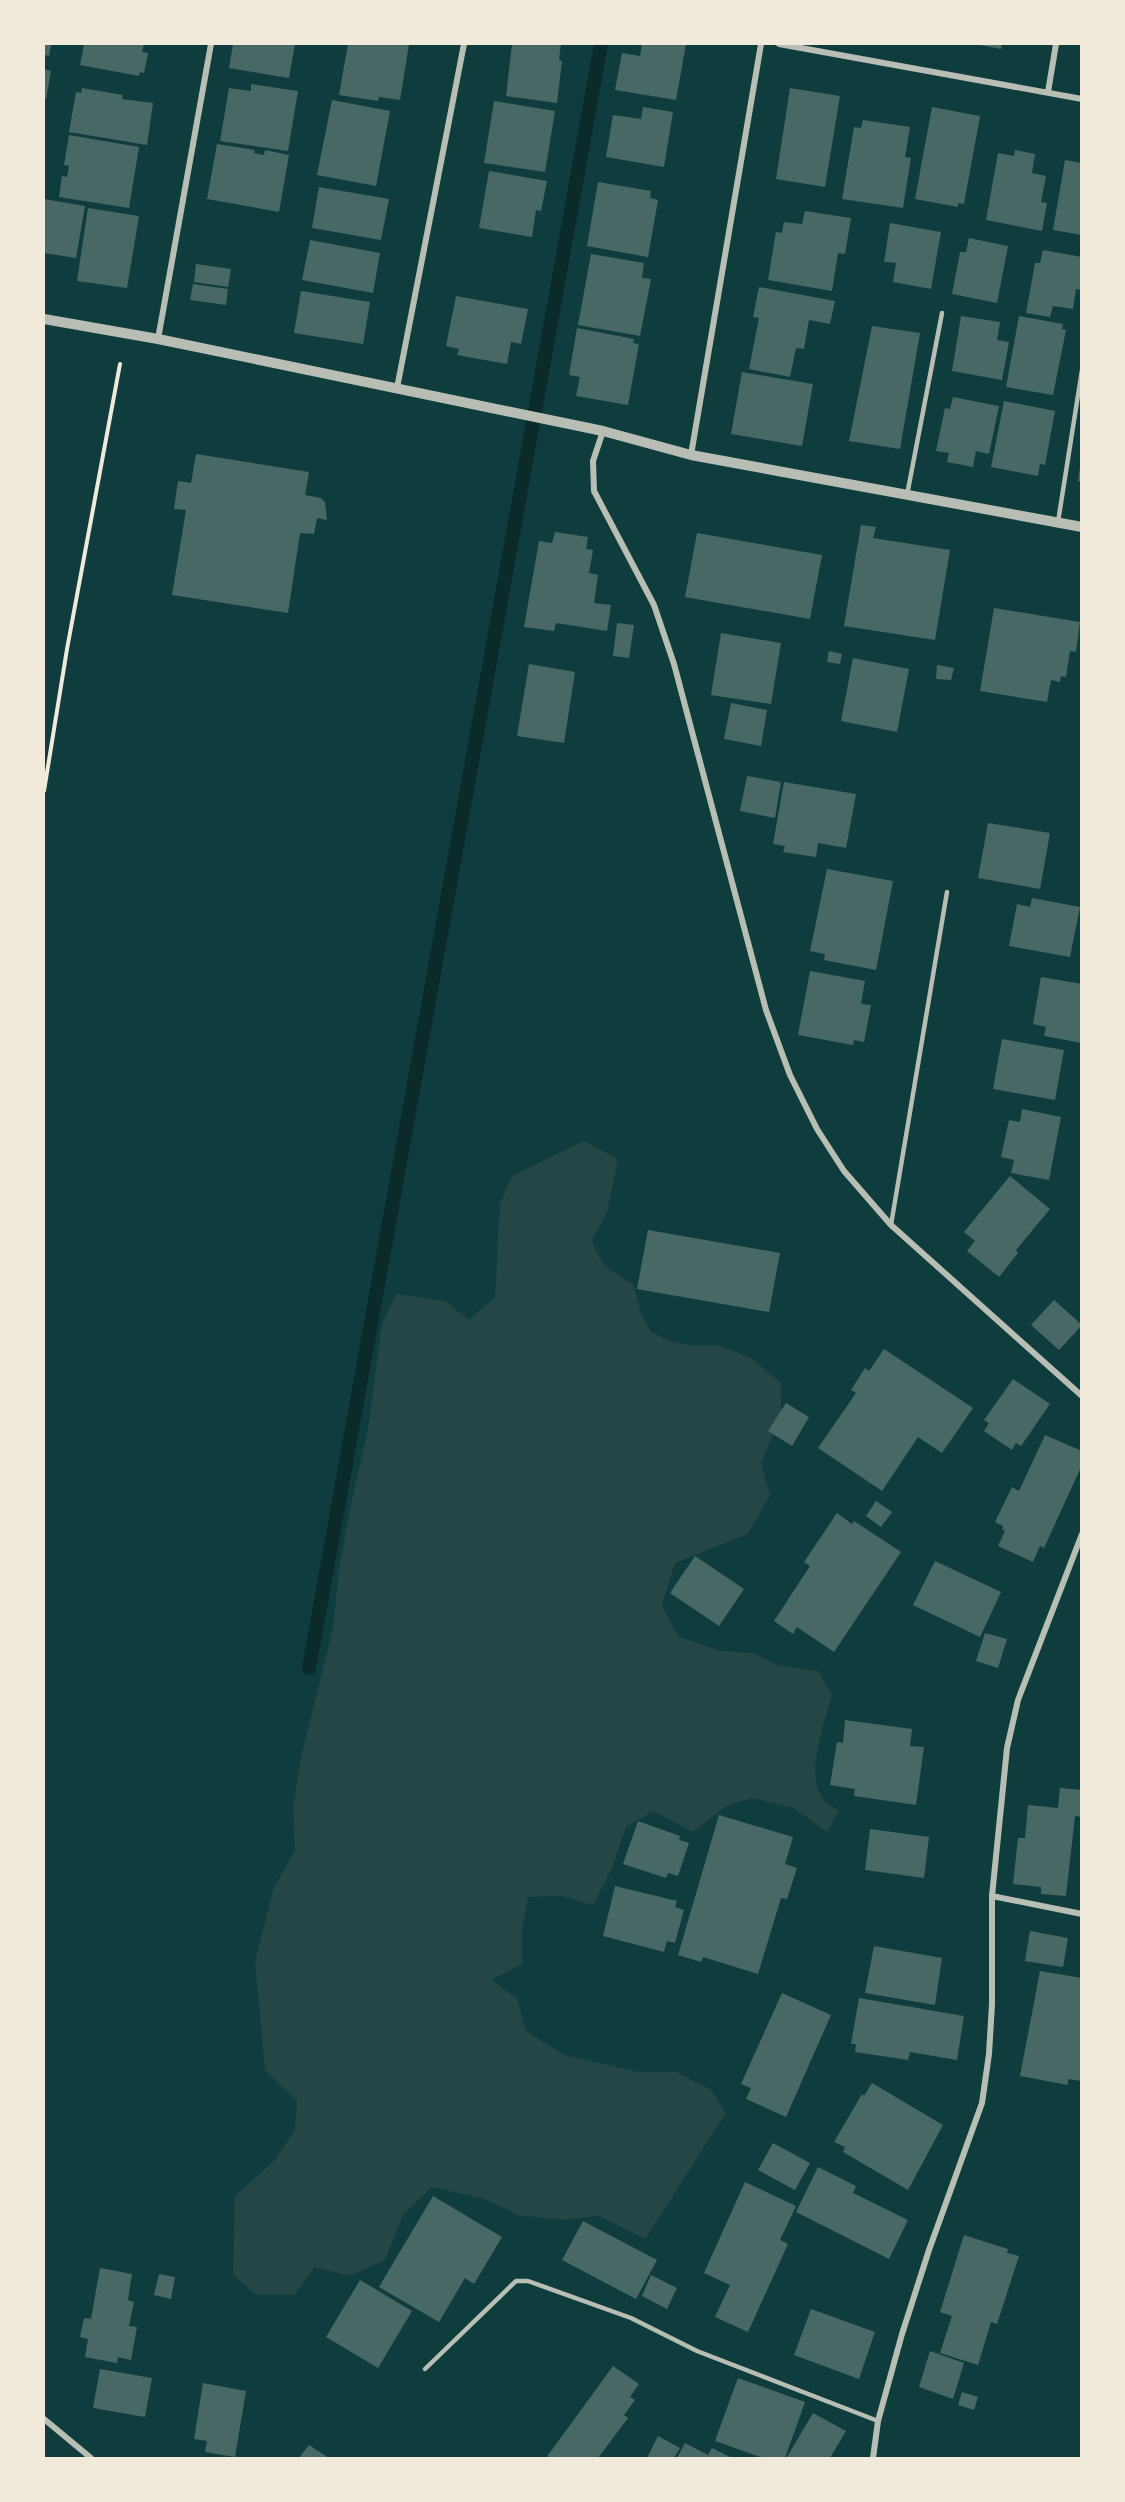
<svg xmlns="http://www.w3.org/2000/svg" width="1125" height="2502" font-family="Merriweather,serif">
	<rect width="100%" height="100%" fill="#0f3d3e"/>
	<!-- green -->
	<path fill="#244646" d="M584 1141 618 1159 607 1213 592 1240C601 1267 609 1270 633 1284L641 1313 651 1332 671 1341 694 1346 718 1345 751 1358 781 1383V1415L761 1463 770 1495 748 1534 675 1563 662 1605 678 1636 720 1651 754 1653 779 1666 818 1671 832 1695C825 1722 806 1771 821 1796 824 1802 834 1807 839 1812L827 1832 794 1808 752 1798 725 1807 693 1832 653 1811 626 1827 612 1868 593 1905 561 1896 528 1897 522 1930V1964L491 1980 517 1998 526 2031 564 2055 639 2072H677L711 2090 726 2113 645 2239 599 2216 563 2220 518 2215 485 2199 432 2187 403 2215 385 2260 350 2276 315 2267 294 2295 255 2294 233 2275 235 2196 275 2160 295 2130 297 2101 265 2070 255 1961 274 1887 295 1851 293 1808 302 1753 333 1628 339 1570 352 1499 368 1430 382 1324 396 1294 445 1301 469 1320 495 1297 500 1204 512 1176Z"/>
	<g fill="none" stroke-linecap="round" stroke-linejoin="round">
		<!-- stream -->
		<path stroke="#0a2a2b" stroke-width="14" d="M309 1668 601 44"/>
	</g>
	<!-- building -->
	<g fill="#486865">
		<path d="M44 44H51L49 56 44 55Z"/>
		<path d="M84 44H144L142 52 148 53 144 73 140 72 139 76 80 65Z"/>
		<path d="M233 44H295L289 78 229 68Z"/>
		<path d="M348 44H409L400 100 379 97 378 101 339 95Z"/>
		<path d="M512 44H561L559 60 562 61 557 103 506 96Z"/>
		<path d="M642 44H686L676 100 615 90 622 53 640 56Z"/>
		<path d="M975 44H1002L1001 49Z"/>
		<path d="M44 69 51 71 46 99H44Z"/>
		<path d="M251 84 298 91 288 151 220 141 229 88 251 91Z"/>
		<path d="M82 88 123 95 122 99 153 103 147 145 69 132 76 92 81 93Z"/>
		<path d="M790 88 840 96 825 187 776 179Z"/>
		<path d="M332 100 390 111 376 186 317 175Z"/>
		<path d="M494 101 555 111 545 172 484 163Z"/>
		<path d="M643 107 673 112 664 167 606 157 613 115 641 119Z"/>
		<path d="M932 107 980 116 964 204 958 203V207L915 199Z"/>
		<path d="M863 120 910 127 905 157 911 158 903 208 842 199 854 127 861 128Z"/>
		<path d="M69 135 139 147 129 208 59 197 62 176 67 177 69 166 64 165Z"/>
		<path d="M217 144 255 150 254 153 264 155 265 150 289 155 279 212 207 199Z"/>
		<path d="M1015 150 1035 154 1032 173 1046 176 1041 202 1047 203 1042 231 986 220 998 153 1014 156Z"/>
		<path d="M1065 160 1082 163V235L1053 230Z"/>
		<path d="M489 171 547 181 541 211 536 210 532 237 479 228Z"/>
		<path d="M598 182 651 191 650 198 658 200 648 257 587 246Z"/>
		<path d="M319 187 389 199 381 240 312 228Z"/>
		<path d="M44 199 85 206 76 258 44 253Z"/>
		<path d="M88 208 139 216 127 288 77 281Z"/>
		<path d="M805 211 851 218 845 254 838 253 832 291 768 280 776 232 782 233 784 222 802 224Z"/>
		<path d="M890 223 941 232 931 289 893 282 896 263 884 262Z"/>
		<path d="M969 238 1008 246 997 303 952 294 960 252H966Z"/>
		<path d="M310 240 380 253 373 293 302 280Z"/>
		<path d="M1043 250 1082 257V290L1076 289 1073 309 1053 306 1050 317 1026 313 1035 263H1040Z"/>
		<path d="M591 254 644 263 642 278 651 279 640 336 578 325Z"/>
		<path d="M196 264 231 269 228 287 194 282Z"/>
		<path d="M193 284 228 289 226 305 190 300Z"/>
		<path d="M759 287 835 301 830 324 809 320 804 349 796 348 790 377 749 369 759 318 753 317Z"/>
		<path d="M301 291 370 302 363 344 294 333Z"/>
		<path d="M456 296 528 309 521 344 511 342 507 364 457 355 459 349 446 346Z"/>
		<path d="M961 316 1000 322 997 340 1009 342 1002 380 952 371Z"/>
		<path d="M1019 316 1063 324 1062 329 1066 330 1053 395 1006 387Z"/>
		<path d="M872 326 920 333 900 449 849 441Z"/>
		<path d="M577 328 634 339 633 343 639 344 628 405 576 396 580 377 569 375Z"/>
		<path d="M742 372 813 384 802 446 731 434Z"/>
		<path d="M953 397 999 406 989 454 976 451 973 467 947 462 949 453 936 451 945 408 950 409Z"/>
		<path d="M1004 401 1055 411 1045 465 1040 464 1038 476 991 467Z"/>
		<path d="M196 454 309 472 305 495 321 498 325 502 327 520 317 518 314 534 300 533 288 613 172 595 186 510 174 509 178 481 191 483Z"/>
		<path d="M1080 467 1082 468V482L1078 481Z"/>
		<path d="M861 525 876 527 873 538 950 550 935 640 844 626Z"/>
		<path d="M555 532 588 537 586 549 593 550 589 573 598 575 594 603 611 605 607 631 556 623 554 631 524 627 539 541 552 543Z"/>
		<path d="M697 533 822 555 810 619 685 597Z"/>
		<path d="M994 608 1080 622 1076 652 1070 651 1066 677 1061 676 1060 682 1051 680 1047 702 980 691Z"/>
		<path d="M617 623 634 625 629 658 613 656Z"/>
		<path d="M721 633 781 643 771 704 711 695Z"/>
		<path d="M829 651 842 654 840 664 827 662Z"/>
		<path d="M853 658 909 669 897 732 841 721Z"/>
		<path d="M529 664 575 672 564 743 517 736Z"/>
		<path d="M937 665 954 668 951 680 936 679Z"/>
		<path d="M731 703 767 710 761 746 724 739Z"/>
		<path d="M747 776 781 782 775 818 740 811Z"/>
		<path d="M784 782 856 794 846 848 818 843 816 857 783 852 785 846 773 844Z"/>
		<path d="M988 823 1050 833 1040 889 978 878Z"/>
		<path d="M827 869 893 881 876 970 824 960 825 954 810 951Z"/>
		<path d="M1032 898 1080 907 1070 957 1009 946 1017 904 1030 907Z"/>
		<path d="M810 971 865 981 861 1004 871 1005 864 1042 854 1040 853 1045 798 1035Z"/>
		<path d="M1041 977 1082 984V1043L1044 1036 1046 1027 1033 1024Z"/>
		<path d="M1002 1039 1064 1050 1055 1100 993 1089Z"/>
		<path d="M1022 1109 1061 1117 1049 1180 1011 1173 1014 1160 1001 1157 1009 1120 1020 1122Z"/>
		<path d="M1010 1176 1050 1209 1016 1250 1018 1253 999 1277 967 1251 975 1241 964 1232Z"/>
		<path d="M648 1230 780 1253 769 1312 637 1289Z"/>
		<path d="M1054 1300 1082 1325 1059 1350 1031 1325Z"/>
		<path d="M884 1349 973 1408 942 1453 918 1437 882 1491 818 1448 856 1393 851 1390 865 1368 869 1371Z"/>
		<path d="M1013 1379 1050 1404 1021 1446 1016 1443 1012 1450 984 1431 989 1423 984 1420Z"/>
		<path d="M786 1403 809 1417 792 1446 768 1431Z"/>
		<path d="M1045 1435 1082 1451V1465L1044 1548 1040 1546 1033 1562 998 1546 1005 1531 1002 1529 1003 1526 995 1522 1012 1487 1019 1491Z"/>
		<path d="M876 1501 892 1512 881 1527 866 1516Z"/>
		<path d="M837 1513 852 1524 854 1521 901 1552 834 1652 797 1627 793 1634 774 1621 810 1566 804 1562Z"/>
		<path d="M695 1556 744 1589 719 1626 670 1593Z"/>
		<path d="M935 1561 1001 1592 980 1637 913 1605Z"/>
		<path d="M985 1633 1007 1639 998 1668 976 1661Z"/>
		<path d="M845 1720 912 1729 910 1746 924 1747 916 1805 854 1796 855 1789 830 1785 837 1742 843 1743Z"/>
		<path d="M1060 1788 1082 1790 1081 1817 1075 1816 1066 1896 1041 1894V1887L1013 1884 1018 1838H1025L1028 1805 1058 1808Z"/>
		<path d="M719 1815 793 1837 785 1864 797 1868 787 1899 781 1898 758 1974 703 1957 701 1962 678 1955Z"/>
		<path d="M638 1821 680 1836 679 1840 689 1843 678 1876 668 1873 666 1878 623 1864Z"/>
		<path d="M870 1829 929 1837 924 1878 865 1870Z"/>
		<path d="M615 1886 677 1901 675 1907 684 1910 675 1943 667 1941 664 1952 603 1936Z"/>
		<path d="M1030 1931 1068 1938 1063 1967 1025 1961Z"/>
		<path d="M874 1946 942 1958 935 2005 865 1993Z"/>
		<path d="M1040 1971 1082 1978V2081L1068 2079V2085L1020 2076Z"/>
		<path d="M782 1993 831 2015 786 2117 746 2099 751 2088 741 2084Z"/>
		<path d="M859 1998 964 2016 957 2060 910 2052 908 2060 855 2052 856 2044H851Z"/>
		<path d="M872 2083 943 2125 908 2190 843 2152 845 2147 834 2142 862 2094 864 2096Z"/>
		<path d="M773 2143 810 2163 795 2190 758 2170Z"/>
		<path d="M818 2167 856 2186 853 2193 908 2220 889 2259 796 2212Z"/>
		<path d="M745 2182 796 2206 780 2240 788 2244 748 2332 715 2317 730 2285 704 2273Z"/>
		<path d="M433 2196 502 2237 474 2284 465 2278 439 2322 379 2287Z"/>
		<path d="M583 2221 657 2260 636 2299 562 2260Z"/>
		<path d="M964 2235 1008 2249 1007 2253 1019 2256 997 2324 991 2322 978 2365 940 2353 952 2316 940 2312Z"/>
		<path d="M100 2268 132 2274 128 2300 134 2302 129 2326 137 2327 131 2360 118 2357 117 2363 85 2357 88 2339 80 2337 84 2318 91 2319Z"/>
		<path d="M159 2274 175 2277 171 2299 154 2295Z"/>
		<path d="M651 2275 677 2288 667 2309 642 2296Z"/>
		<path d="M360 2280 412 2311 378 2368 326 2337Z"/>
		<path d="M811 2309 875 2332 859 2379 794 2355Z"/>
		<path d="M930 2351 964 2363 953 2399 919 2387Z"/>
		<path d="M613 2366 639 2384 630 2397 635 2400 624 2415 628 2418 598 2458H546Z"/>
		<path d="M100 2369 152 2378 145 2417 93 2408Z"/>
		<path d="M738 2378 805 2402 785 2458H763L715 2441Z"/>
		<path d="M203 2383 246 2391 235 2457 205 2452 207 2441 194 2439Z"/>
		<path d="M962 2392 978 2397 974 2410 958 2405Z"/>
		<path d="M813 2413 846 2431 830 2458H789L787 2457Z"/>
		<path d="M658 2436 680 2448 674 2458H647Z"/>
		<path d="M685 2443 708 2455 712 2448 732 2458H677Z"/>
		<path d="M309 2445 329 2458H299Z"/>
	</g>
	<g fill="none" stroke-linecap="round" stroke-linejoin="round">
		<!-- path -->
		<path stroke="#f1e9da" stroke-width="4" d="M44 791 67 649 120 364"/>
		<!-- service -->
		<g stroke="#b8beb3" stroke-width="4.5">
			<path d="M907 495 942 313"/>
			<path d="M1058 522 1082 370"/>
			<path d="M891 1225 947 892"/>
			<path d="M425 2369 516 2281H528L631 2318 697 2351 878 2421"/>
		</g>
		<!-- minor -->
		<g stroke="#b8beb3" stroke-width="6">
			<path d="M779 44 1082 99"/>
			<path d="M1048 92 1056 44"/>
			<path d="M158 339 211 44"/>
			<path d="M397 388 464 44"/>
			<path d="M603 431 593 461 594 491 654 605 674 664 766 1010 790 1075 817 1129 844 1171 891 1225 1082 1396"/>
			<path d="M691 455 761 44"/>
			<path d="M992 1896 1082 1914"/>
			<path d="M44 2419 91 2458"/>
			<path d="M873 2458 878 2421 902 2334 929 2250 982 2103 989 2054 992 2004V1896L1007 1748 1018 1700 1082 1534"/>
		</g>
		<!-- tertiary -->
		<path stroke="#b8beb3" stroke-width="10" d="M44 319 158 339 603 431 691 455 1082 527"/>
	</g>
	<!-- border -->
	<rect width="1125" height="2502" fill="none" stroke="#f1e9da" stroke-width="90"/>
</svg>
